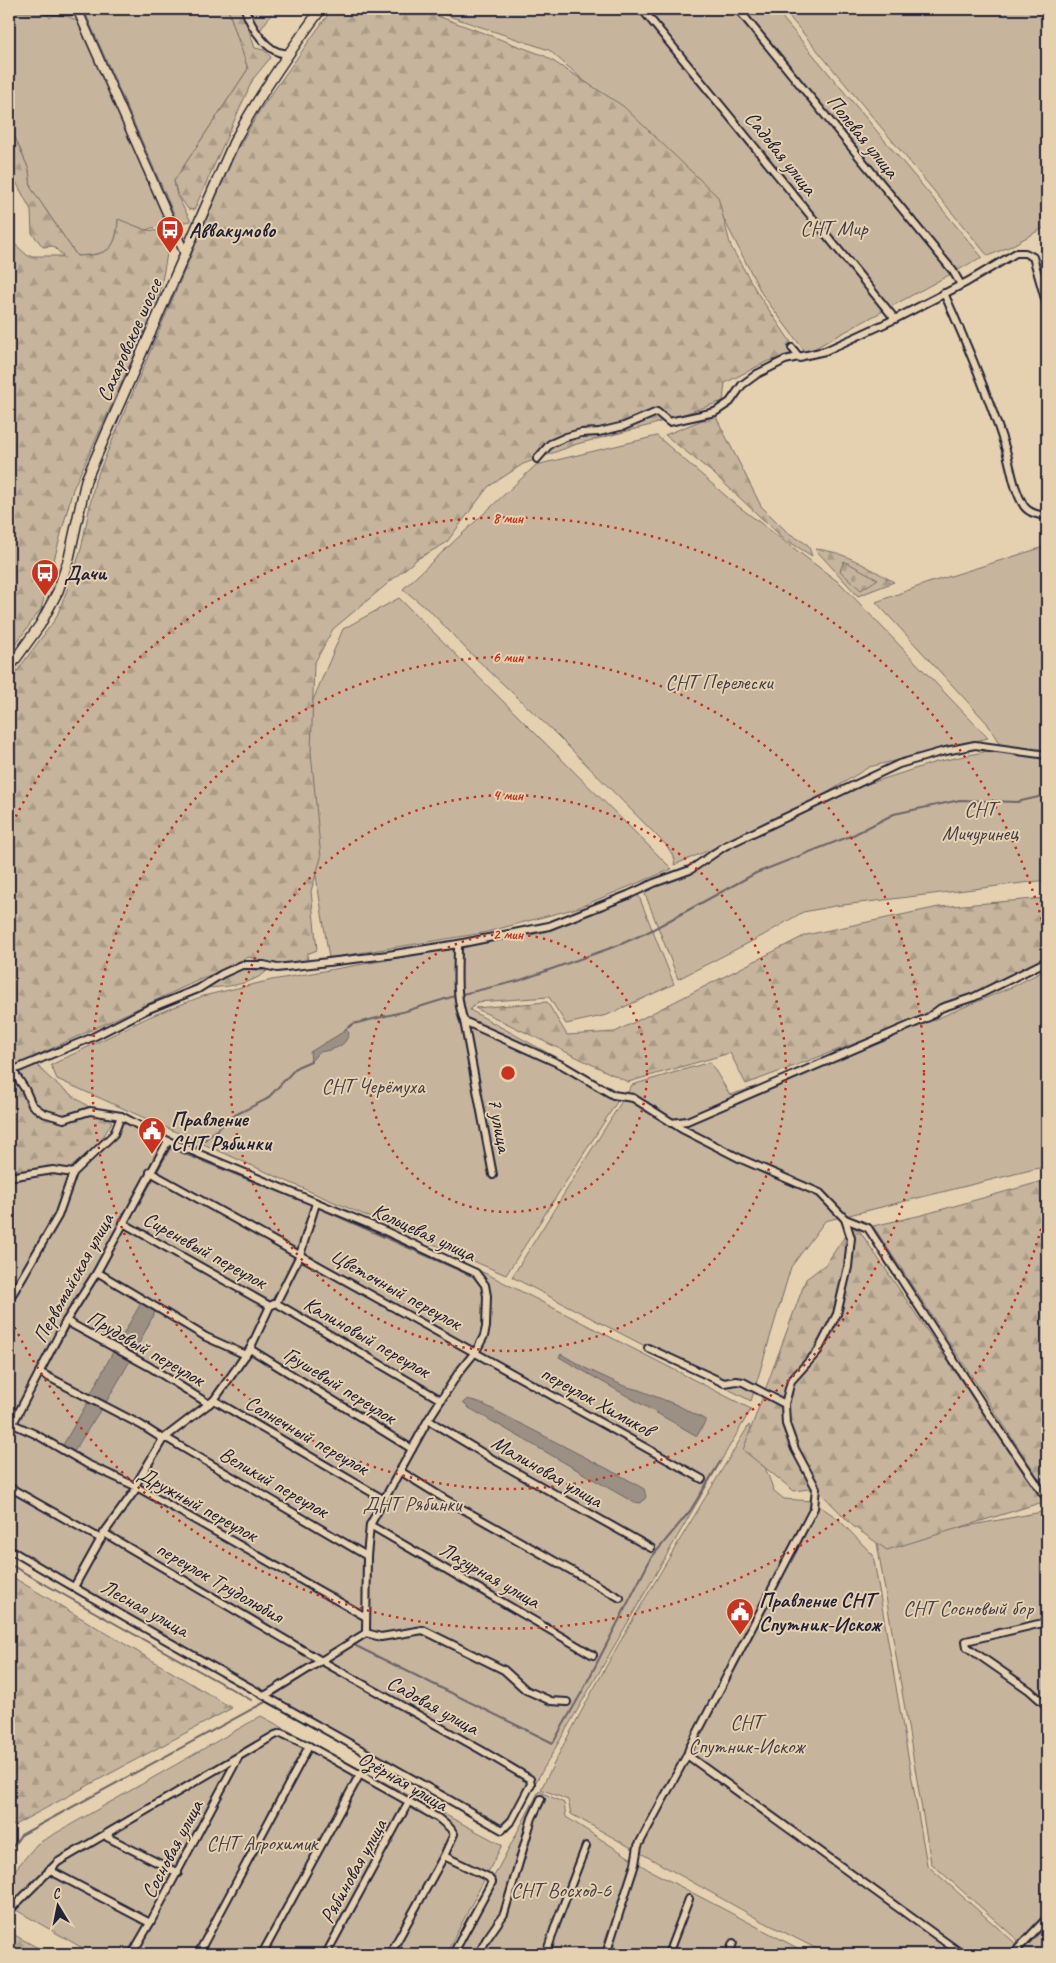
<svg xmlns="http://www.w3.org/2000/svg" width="1056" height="1963" font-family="Caveat,sans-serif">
	<defs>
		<pattern id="forest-firs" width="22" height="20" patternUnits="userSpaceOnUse" patternTransform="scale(1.25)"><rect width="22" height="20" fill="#c6b59c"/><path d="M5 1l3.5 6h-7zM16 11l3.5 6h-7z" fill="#aa9b87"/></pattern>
		<pattern id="cemetery-stones" width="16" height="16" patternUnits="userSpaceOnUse" patternTransform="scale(1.25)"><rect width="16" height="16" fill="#c6b59c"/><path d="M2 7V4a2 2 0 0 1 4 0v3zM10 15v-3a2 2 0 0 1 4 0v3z" fill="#aa9b87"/></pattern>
	</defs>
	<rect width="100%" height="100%" fill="#e5d1af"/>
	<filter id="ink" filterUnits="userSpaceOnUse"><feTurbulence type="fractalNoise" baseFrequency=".02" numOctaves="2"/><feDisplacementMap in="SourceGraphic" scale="10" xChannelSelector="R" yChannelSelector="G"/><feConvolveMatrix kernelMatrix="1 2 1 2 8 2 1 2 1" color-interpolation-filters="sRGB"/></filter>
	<g filter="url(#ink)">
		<!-- green -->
		<g fill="#c6b59c" stroke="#746c6c">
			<path d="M123 9H228L248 69 174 181 177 196 191 221 178 223 85 12H104Z"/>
			<path d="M248 9H275L259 32Z"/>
			<path d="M428 9H775L982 257 806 353 762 294 710 192 549 50Z"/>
			<path d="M783 9H1047V226L1009 247 988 256Z"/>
			<path d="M9 12 47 13 50 18 55 14C65 16 73 16 80 25L167 223 146 230 118 220C116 252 107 254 77 256L31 188 29 170 9 123Z"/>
			<path d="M657 436 734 503 841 584 988 738 869 767 788 817 674 865 675 859 667 846 554 732 468 651 432 613 403 589 536 465Z"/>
			<path d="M1047 546V880L835 906 803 912 762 936 678 979 644 891 692 872 743 840 852 789 936 762 1002 748 987 723 876 602 925 584Z"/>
			<path d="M399 598 672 869 577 908 483 933 329 958 314 863 308 712 343 629Z"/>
			<path d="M638 894 674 984 607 1015 566 1024 549 997 477 1002 470 1010 622 1094 506 1275 327 1199 57 1079 51 1065 151 1016 203 996 272 980 541 933Z"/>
			<path d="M1047 969V1166L825 1221 791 1267 751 1401 512 1277 632 1085 710 1062 730 1095 834 1062 1014 986Z"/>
			<path d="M124 1117 489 1275 751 1409 507 1832 9 1553V1180L76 1168 113 1133Z"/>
			<path d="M749 1425 774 1491 784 1499 812 1501 837 1518 873 1555 927 1865 1016 1944 1007 1954H827L760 1920 571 1814 568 1800 541 1789C603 1664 677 1545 749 1425Z"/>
			<path d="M1047 1511V1915L1021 1943 931 1863 877 1543Z"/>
			<path d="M261 1716 502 1845 446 1954H93L9 1906V1877L37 1844Z"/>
			<path d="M539 1791 564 1803 566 1817 649 1870 809 1954H453Z"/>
			<path d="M1047 1920V1954H1015Z"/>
		</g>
		<!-- forest -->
		<g fill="url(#forest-firs)" stroke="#746c6c">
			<path d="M228 9H242L255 48 264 50 271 57 253 79 194 210 188 209 177 193 174 181 248 69Z"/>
			<path d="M332 9H419L545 56 623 106 718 197 731 247 758 294 799 354 768 361 725 383 723 401 651 425 577 444 523 464 488 487 446 543 417 559 333 629 314 664 311 752 321 858 311 891 317 950 307 954 308 963H268L249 957 33 1057C39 1077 93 1109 112 1122L100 1142 69 1169 9 1174V682L56 618 73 575 81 549 95 481 233 157 260 110Z"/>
			<path d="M9 123 29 170 31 188 77 256C107 255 117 251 118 219L146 230 158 231 166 237 168 248 158 304 73 489 41 609 9 653V239L28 256H63L53 246 43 247 32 233 31 210 9 169Z"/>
			<path d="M715 415 761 506 787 532 808 545 812 556 783 538 713 473 665 435Z"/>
			<path d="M815 549C844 551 869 568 894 582L858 596Z"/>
			<path d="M1047 898V964L982 996 746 1084 730 1053 628 1082 475 1008 547 1002 567 1035 615 1032 806 935 939 907Z"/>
			<path d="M236 969 267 971C251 985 226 987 205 988Z"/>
			<path d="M1047 1180V1491L873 1226 922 1215Z"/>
			<path d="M857 1227 1043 1502 887 1550 853 1526 816 1488 794 1491 743 1450 806 1279 826 1264 843 1239Z"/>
			<path d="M9 1575 232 1708 9 1828Z"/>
			<path d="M9 1932 49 1954H9Z"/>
		</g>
		<!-- cemetery -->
		<path fill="url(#cemetery-stones)" stroke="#746c6c" d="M844 561 878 579 861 590 840 571Z"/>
		<!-- water -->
		<g fill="#9c9084" stroke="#6b6467">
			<path d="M345 1029 349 1033C346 1047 333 1050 319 1052L311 1061 310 1052 343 1032Z"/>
			<path d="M141 1303 149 1306 155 1312 133 1355 117 1345Z"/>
			<path d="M113 1352 130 1361 105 1404 90 1395Z"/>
			<path d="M561 1354 585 1368 624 1386 639 1390 677 1405 706 1420 697 1436 559 1357Z"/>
			<path d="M467 1399 479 1402 625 1478 644 1489 646 1497 641 1503 633 1502 469 1408 463 1403Z"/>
			<path d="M87 1403 101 1409 73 1453 63 1445Z"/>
		</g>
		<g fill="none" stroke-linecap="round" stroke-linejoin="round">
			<!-- stream -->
			<g stroke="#6b6467" stroke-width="2">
				<path d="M346 1029 353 1024 406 1011 458 995 518 981 619 945 648 932 756 873 853 835 894 814 960 800 1017 802 1047 795"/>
				<path d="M196 1147 235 1115 267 1099 297 1067 311 1061"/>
				<path d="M157 1171 170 1148 310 1204"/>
				<path d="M319 1208 470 1275"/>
				<path d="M129 1220 153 1179"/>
				<path d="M101 1271 124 1229"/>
				<path d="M72 1319 97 1278"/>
				<path d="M44 1372 68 1327"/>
				<path d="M26 1404 41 1377"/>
				<path d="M9 1438 12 1431"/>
				<path d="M9 1564 251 1700"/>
				<path d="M352 1644 553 1743 583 1690 651 1558 690 1511 720 1462"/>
				<path d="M276 1694 305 1675"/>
				<path d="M9 1852 21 1835 267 1701"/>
			</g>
			<defs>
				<g id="minor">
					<path d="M245 9C250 25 268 56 288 53"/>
					<path d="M642 9 895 319"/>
					<path d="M738 9 953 271 961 285"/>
					<path d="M944 293C966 342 987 392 1004 444 1011 464 1012 487 1024 506 1029 513 1040 516 1047 515"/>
					<path d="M792 348 800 358"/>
					<path d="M537 459 550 444 566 437 581 433 599 432 624 426 657 412 669 422 715 412 730 402 742 385 757 374 785 360 825 351 895 319 967 282 1016 253H1025L1033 257 1047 306"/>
					<path d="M458 944 549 926 628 895 654 883 690 870 725 846 744 837 899 764 941 752 975 745 1047 755"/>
					<path d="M464 1021 493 1175"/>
					<path d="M13 1071 25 1089 32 1105 43 1113 64 1119 90 1111 121 1116 168 1141 385 1231 476 1273 485 1285 487 1296 486 1327 484 1336 476 1351 459 1372 428 1420 370 1525 367 1556 366 1633 266 1695"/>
					<path d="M9 1072 93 1037 146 1010 198 989 222 974 242 965H264L277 968 388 955 458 944C458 969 455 997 464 1021L562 1065 613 1095 633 1098 682 1129 741 1159 820 1193 845 1219 868 1228 982 1404 1047 1499"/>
					<path d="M671 1123 687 1121 929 1017 941 1008 974 997 1047 961"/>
					<path d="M150 1172 702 1479"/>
					<path d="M9 1177 53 1170 73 1173"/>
					<path d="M123 1223 270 1306"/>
					<path d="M97 1272 206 1337 246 1355"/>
					<path d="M9 1300 58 1216 73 1173 114 1134 121 1116"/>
					<path d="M276 1303 441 1400"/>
					<path d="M66 1321 150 1367 209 1404"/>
					<path d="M648 1348 724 1383 736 1381 743 1382 785 1404"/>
					<path d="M250 1349 412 1449"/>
					<path d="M39 1372 141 1425 163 1439H168L367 1556"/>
					<path d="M214 1400 383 1499"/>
					<path d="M428 1420 491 1458 651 1548"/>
					<path d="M13 1424 35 1434 87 1464 135 1486 366 1617"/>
					<path d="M9 1431 66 1321 97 1272 168 1141"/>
					<path d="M400 1471 445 1499 620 1598"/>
					<path d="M9 1487 101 1539"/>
					<path d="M370 1525 593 1655"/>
					<path d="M9 1549C171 1646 338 1735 502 1830L512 1820 531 1784 530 1779 481 1750 320 1660 104 1533"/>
					<path d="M74 1587 104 1533 136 1489 135 1486 163 1439 214 1400 250 1349 270 1306 276 1303 300 1255 316 1203"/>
					<path d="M1047 1622 966 1641 967 1647 1029 1690 1047 1706"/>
					<path d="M366 1633 381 1637 423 1630 504 1670 526 1690 551 1701 567 1702"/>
					<path d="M687 1755 962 1954"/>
					<path d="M109 1834 107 1837 178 1873"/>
					<path d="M444 1856 488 1877 492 1882 453 1954"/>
					<path d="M49 1870 150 1923"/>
					<path d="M9 1911 58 1862 275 1735 281 1733 309 1746 438 1818 450 1828 454 1834 444 1856 390 1954"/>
					<path d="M132 1954 150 1923 238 1758"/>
					<path d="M198 1954 309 1746"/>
					<path d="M262 1954 360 1774"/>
					<path d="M326 1954 408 1803"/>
					<path d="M479 1954 486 1940 504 1914 532 1818 541 1799"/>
					<path d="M546 1954 556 1924 586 1846"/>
					<path d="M606 1954 635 1864 638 1846 687 1755 689 1749 814 1508 816 1488 795 1449 786 1424 785 1404 791 1381 818 1351 837 1314 848 1267 851 1238 845 1219"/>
					<path d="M668 1954 689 1899"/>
					<path d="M729 1954 733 1943"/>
					<path d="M1013 1954 1047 1918"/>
				</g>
				<path id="tertiary" d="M45 9 78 11 185 254"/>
				<path id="secondary" d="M9 668 40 625 58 591 69 558 86 480 234 142C259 95 289 52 321 9"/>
			</defs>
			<!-- minor casing -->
			<use href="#minor" stroke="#22223b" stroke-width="10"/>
			<!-- tertiary casing -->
			<use href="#tertiary" stroke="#22223b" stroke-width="11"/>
			<!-- secondary casing -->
			<use href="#secondary" stroke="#22223b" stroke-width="12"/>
			<!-- minor -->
			<use href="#minor" stroke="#e5d1af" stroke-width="6"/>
			<!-- tertiary -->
			<use href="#tertiary" stroke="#e5d1af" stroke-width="8"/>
			<!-- secondary -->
			<use href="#secondary" stroke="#e5d1af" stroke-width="9"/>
		</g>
	</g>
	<!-- distance rings -->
	<g fill="none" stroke="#c8321e" stroke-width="2.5" stroke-dasharray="2.5 5">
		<circle cx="508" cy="1073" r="139"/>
		<circle cx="508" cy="1073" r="278"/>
		<circle cx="508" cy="1073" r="416"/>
		<path d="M1047 1207A555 555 0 0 1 9 1316M9 830A555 555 0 0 1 1047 939"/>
	</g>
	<!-- icons -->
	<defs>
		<symbol id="bus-pin" viewBox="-11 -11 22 30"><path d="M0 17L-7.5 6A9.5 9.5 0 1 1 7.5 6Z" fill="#c8321e" stroke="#e5d1af"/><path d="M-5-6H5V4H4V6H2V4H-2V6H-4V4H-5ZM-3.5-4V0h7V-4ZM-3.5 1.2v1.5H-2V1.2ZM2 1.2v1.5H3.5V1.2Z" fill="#fff"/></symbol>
		<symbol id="civic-pin" viewBox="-11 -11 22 30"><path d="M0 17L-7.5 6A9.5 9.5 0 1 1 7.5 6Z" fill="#c8321e" stroke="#e5d1af"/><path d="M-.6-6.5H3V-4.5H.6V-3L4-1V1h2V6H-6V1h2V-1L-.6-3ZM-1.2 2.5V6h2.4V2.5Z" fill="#fff"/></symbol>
	</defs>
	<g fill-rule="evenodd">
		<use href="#bus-pin" x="154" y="214" width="32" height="43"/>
		<use href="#bus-pin" x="29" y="557" width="32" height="43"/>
		<use href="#civic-pin" x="136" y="1115" width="32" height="43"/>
		<use href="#civic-pin" x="724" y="1596" width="32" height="43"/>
	</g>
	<g text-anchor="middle" stroke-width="4" stroke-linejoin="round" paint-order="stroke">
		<!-- street labels -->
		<g font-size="21" fill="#22223b" stroke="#e5d1af">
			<text transform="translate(863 136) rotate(51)" y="7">Полевая улица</text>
			<text transform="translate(781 153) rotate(51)" y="7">Садовая улица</text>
			<text transform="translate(129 340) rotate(-66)" y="7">Сахаровское шоссе</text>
			<text transform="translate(500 1125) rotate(80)" y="7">7 улица</text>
			<text transform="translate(424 1232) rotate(25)" y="7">Кольцевая улица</text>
			<text transform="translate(205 1250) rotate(29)" y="7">Сиреневый переулок</text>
			<text transform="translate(73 1278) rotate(-61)" y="7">Первомайская улица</text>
			<text transform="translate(396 1289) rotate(29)" y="7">Цветочный переулок</text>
			<text transform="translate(367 1337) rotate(30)" y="7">Калиновый переулок</text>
			<text transform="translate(146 1348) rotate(30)" y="7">Прудовый переулок</text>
			<text transform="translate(340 1385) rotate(32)" y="7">Грушевый переулок</text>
			<text transform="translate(597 1401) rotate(29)" y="7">переулок Химиков</text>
			<text transform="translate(307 1435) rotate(30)" y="7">Солнечный переулок</text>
			<text transform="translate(547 1471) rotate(30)" y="7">Малиновая улица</text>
			<text transform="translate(274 1482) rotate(30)" y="7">Великий переулок</text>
			<text transform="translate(198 1504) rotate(29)" y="7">Дружный переулок</text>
			<text transform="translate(490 1575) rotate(30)" y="7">Лазурная улица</text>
			<text transform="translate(220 1582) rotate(30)" y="7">переулок Трудолюбия</text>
			<text transform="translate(145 1608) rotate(29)" y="7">Лесная улица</text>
			<text transform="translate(433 1705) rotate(29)" y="7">Садовая улица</text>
			<text transform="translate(403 1781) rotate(30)" y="7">Озёрная улица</text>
			<text transform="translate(172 1849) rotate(-62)" y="7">Сосновая улица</text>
			<text transform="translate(353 1871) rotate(-61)" y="7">Рябиновая улица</text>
		</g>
		<!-- park labels -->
		<g font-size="21" fill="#433f4e" stroke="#e5d1af">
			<text x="834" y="235">СНТ Мир</text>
			<text x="719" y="689">СНТ Перелески</text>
			<text x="980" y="816">СНТ<tspan x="980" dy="24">Мичуринец</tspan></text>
			<text x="373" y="1093">СНТ Черёмуха</text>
			<text x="412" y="1511">ДНТ Рябинки</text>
			<text x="968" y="1615">СНТ Сосновый бор</text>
			<text x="746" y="1729">СНТ<tspan x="746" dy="24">Спутник-Искож</tspan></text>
			<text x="262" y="1850">СНТ Агрохимик</text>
			<text x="561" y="1897">СНТ Восход-6</text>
		</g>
		<!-- poi labels -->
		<g font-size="21" font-weight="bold" fill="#22223b" stroke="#e5d1af" text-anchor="start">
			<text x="189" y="237">Аввакумово</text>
			<text x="64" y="580">Дачи</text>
			<text x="171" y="1126">Правление<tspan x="171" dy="24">СНТ Рябинки</tspan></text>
			<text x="759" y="1607">Правление СНТ<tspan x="759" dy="24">Спутник-Искож</tspan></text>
		</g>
	</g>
	<circle cx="508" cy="1073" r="8" fill="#c8321e" stroke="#e5d1af" stroke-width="2.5"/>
	<g font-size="15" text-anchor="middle" font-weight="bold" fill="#c8321e" stroke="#e5d1af" stroke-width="4" stroke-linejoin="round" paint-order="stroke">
		<text x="508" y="523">8 мин</text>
		<text x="508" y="662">6 мин</text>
		<text x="508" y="800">4 мин</text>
		<text x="508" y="939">2 мин</text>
	</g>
	<!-- margin -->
	<rect width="1056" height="1963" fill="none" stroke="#e5d1af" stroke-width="30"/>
	<rect x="15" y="15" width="1026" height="1933" fill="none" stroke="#22223b" stroke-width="2" filter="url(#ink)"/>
	<!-- north arrow -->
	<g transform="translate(58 1906) rotate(350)" stroke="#e5d1af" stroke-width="4" paint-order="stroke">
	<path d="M0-4L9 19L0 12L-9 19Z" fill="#22223b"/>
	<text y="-8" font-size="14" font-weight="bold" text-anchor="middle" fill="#22223b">С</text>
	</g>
</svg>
